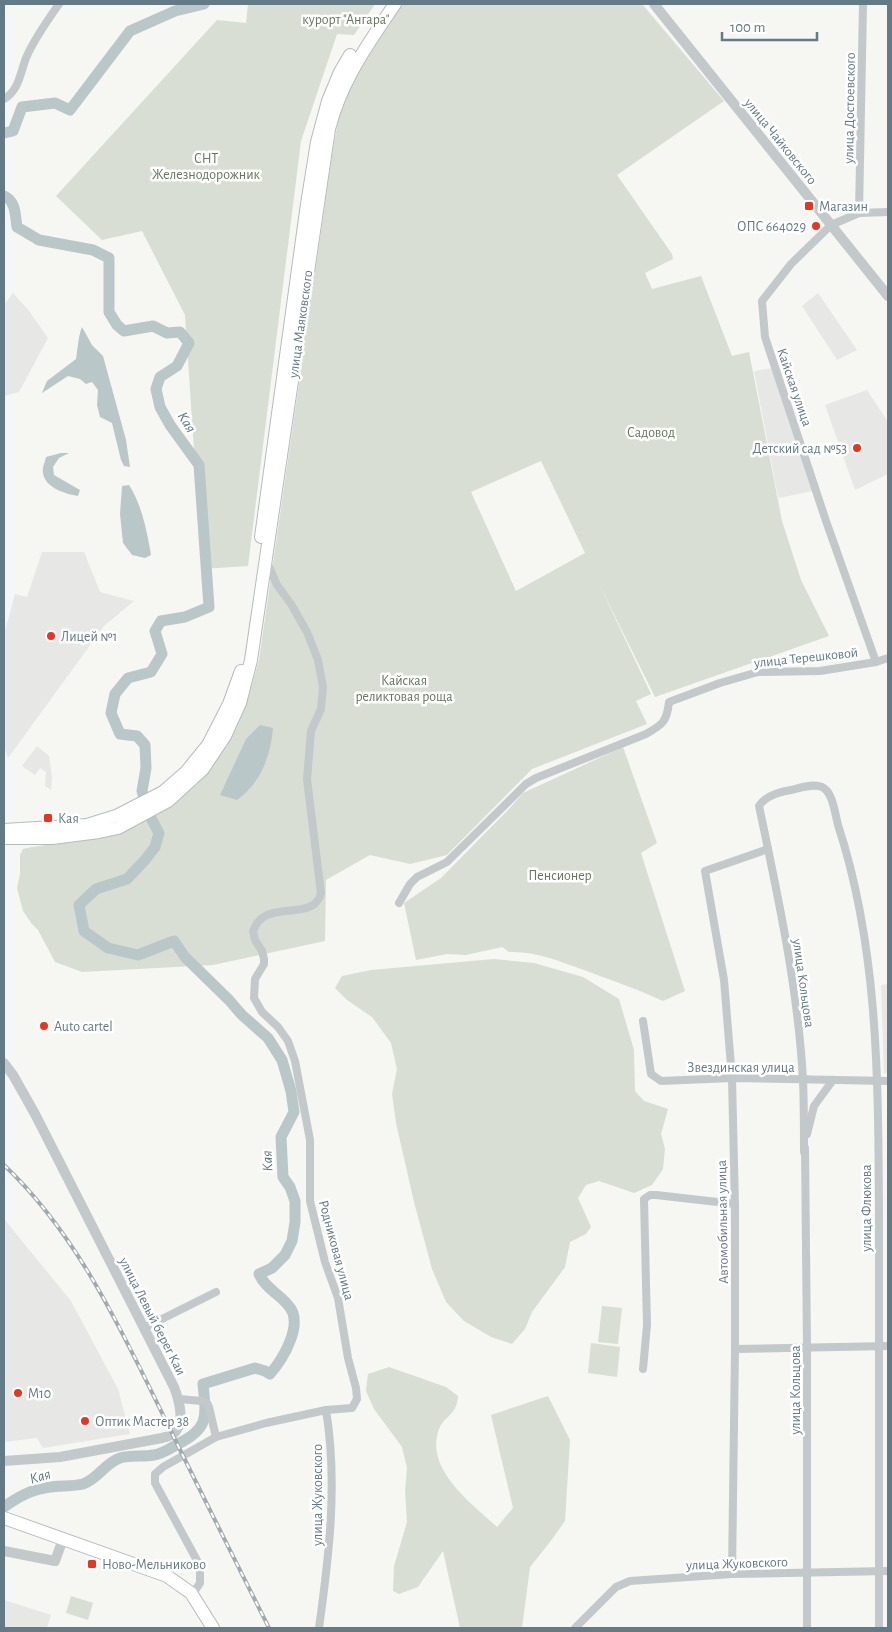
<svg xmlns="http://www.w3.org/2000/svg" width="892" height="1632" font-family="'Alegreya Sans',sans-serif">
	<rect width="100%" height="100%" fill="#f6f6f2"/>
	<!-- built -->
	<g fill="#e7e7e6">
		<path d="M13 293 29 311 48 338 19 392 4 396V305Z"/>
		<path d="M818 293 857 350 837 360 802 306Z"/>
		<path d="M773 368 813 491 779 498 777 492 754 371Z"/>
		<path d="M867 390 888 422V474L855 490 825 405Z"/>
		<path d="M42 552H84L100 592 134 601 104 626 8 758 4 746V631H5L15 594 27 597Z"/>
		<path d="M37 746 49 756 52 777 51 790 45 786 46 772 40 768 35 775 22 766Z"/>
		<path d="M888 984V1073H884L881 985Z"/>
		<path d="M4 1219 71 1301 118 1389 130 1434 43 1448 37 1438 4 1442Z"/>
		<path d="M4 1600 51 1615 47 1628H4Z"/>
	</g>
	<!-- green -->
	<g fill="#d8ded3" fill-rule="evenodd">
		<path d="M248 4H375L354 35 337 34 301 141 248 566 202 569 185 315 142 231 102 240 56 196 217 20 246 23Z"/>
		<path d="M397 4H642L724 101 617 175 672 254 673 259 645 273 652 289 701 276 732 356 749 352 782 521 801 580 829 636 655 697 599 584 651 694 636 701 647 724 532 769 447 855 410 864 370 855 326 880 325 941 213 965 82 972 55 962 38 930 32 924 23 911 17 888 20 874V855L23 849 27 848 111 834 151 818 179 800 204 776 228 744 245 708 259 660 333 149 339 116 348 89ZM541 461 585 553 516 591 471 492Z"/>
		<path d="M623 747 657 843 641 853 685 991 663 1001C637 989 611 980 584 970 559 961 535 951 509 952L502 947 466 955 447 954 416 960 404 903 441 878 507 811 523 793Z"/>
		<path d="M494 959 534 963 583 977 619 999 634 1050 635 1091 644 1101 668 1109 661 1134 665 1149 663 1169 652 1185 634 1193 599 1181 586 1185 578 1198 591 1227 586 1234 570 1242 565 1267 532 1312 525 1329 512 1344 491 1337 464 1321 446 1302 432 1269 414 1202 396 1123 392 1094 397 1069 391 1043 372 1017 347 1000 335 988 342 976 371 970Z"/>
		<path d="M602 1306 622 1308 618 1344 598 1342Z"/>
		<path d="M591 1343 620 1347 617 1377 588 1373Z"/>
		<path d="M389 1367 446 1387 458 1396C457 1415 445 1415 439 1429 424 1469 471 1503 497 1527L513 1508 491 1415 548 1396 570 1440 565 1521 550 1542 530 1567 522 1628H460L443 1551 418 1587 399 1594 393 1591 394 1566 407 1522 405 1491 407 1468 402 1447 374 1409 366 1391 368 1374Z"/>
		<path d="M71 1596 93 1603 88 1620 66 1613Z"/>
	</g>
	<!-- water -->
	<g fill="#b9c7c9">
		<path d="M82 327 92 345 103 356 126 440 130 467 124 466 121 460 112 423 100 417 97 405 98 390 92 382 86 384 80 379 68 376 42 393 47 381 76 359C78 348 78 337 82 327Z"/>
		<path d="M61 453H69L59 458 53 467 54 475 80 490 78 496C66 494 45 488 43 473 42 468 45 462 46 457Z"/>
		<path d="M129 485C142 505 147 532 151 555L145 558 132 555 123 543 120 514 122 486Z"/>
		<path d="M260 725 273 728C271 756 260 784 237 800L220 795 246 739Z"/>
	</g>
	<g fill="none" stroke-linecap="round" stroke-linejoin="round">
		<!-- river -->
		<g stroke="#b9c7c9" stroke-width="11">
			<path d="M4 133 13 131 22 107 55 103 70 110 130 31 175 11 204 4"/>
			<path d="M4 196C16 201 15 215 17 227L39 240 93 250 109 258V312L117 325 124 331 153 326 167 333 180 332 189 343 177 366 160 377 156 389 160 407 170 425 199 465 209 607 185 617 161 621 155 631 162 654 151 672 128 678 115 694 111 713 120 734 137 736 145 745 146 768 142 791 151 818 159 833 155 847 145 860 127 879 96 889 79 905 84 931 108 948 138 955 174 941 185 957 229 1000 242 1015 268 1038 282 1060 291 1091 294 1112 281 1137 283 1177 290 1187 295 1201V1222L292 1241 285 1255 272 1268 259 1274C265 1288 279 1294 288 1305 305 1323 283 1359 270 1374L265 1371 255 1368 203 1384C206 1416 210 1428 178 1444 171 1448 162 1454 154 1455 143 1457 130 1455 120 1458 105 1463 98 1479 83 1484 71 1487 57 1485 45 1488 30 1490 15 1499 4 1507"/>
		</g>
		<defs>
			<g id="primary">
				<path d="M261 537 307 204 317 142 328 101 340 72 350 55"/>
				<path d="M4 830 87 825 116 816 163 792 186 772 208 745 229 704 241 671"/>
				<path d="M4 838H52L99 832 118 828 168 801 203 769 225 736 240 703 251 660 329 129C341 81 368 44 395 4"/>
				<path d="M4 1518 167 1576 191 1593 213 1628"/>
			</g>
		</defs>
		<!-- primary casing -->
		<use href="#primary" stroke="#b6bbbe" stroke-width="14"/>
		<!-- minor -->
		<g stroke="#c3c8ca" stroke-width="8">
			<path d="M4 99C19 90 20 74 26 58 34 39 47 21 59 4"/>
			<path d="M859 213 863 4"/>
			<path d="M876 662 826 521 765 337 762 301 791 264 831 225 859 213 888 212"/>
			<path d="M399 903 410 884 417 877 447 862 526 784 536 778 646 734C662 725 667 722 669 702L720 683 758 672 820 671 876 662 888 658"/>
			<path d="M643 1021 651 1074 661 1081 732 1078 888 1081"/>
			<path d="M807 1134 814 1106 833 1080"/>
			<path d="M805 1148 807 1347V1628"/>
			<path d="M804 1152C804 1128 804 1104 803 1080 798 988 778 896 759 806 765 796 779 792 791 790 800 788 813 783 822 787 833 792 835 814 838 825 879 950 878 1082 879 1213 880 1351 878 1490 879 1628"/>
			<path d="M144 1328 216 1292"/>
			<path d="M735 1349 888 1346"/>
			<path d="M643 1369 647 1325 644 1199 650 1195H656L735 1204"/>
			<path d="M179 1399 202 1401"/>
			<path d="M207 1403 209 1407 216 1437"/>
			<path d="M732 1574 735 1349V1206L732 1078 724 980 705 871 768 849"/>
			<path d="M191 1593 196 1589 200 1583V1566L155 1483V1474L163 1467 216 1437 266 1423 326 1410 352 1408 357 1399 356 1388 348 1358 338 1298 325 1262 310 1201V1140L295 1061 288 1041 278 1027 262 1012 254 998 255 979 264 964V959L262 951 255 940 253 931C255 928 256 923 259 921 274 903 315 920 321 893L307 779 311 731 321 709 323 687 318 660 307 632 291 604 277 585 267 562"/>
			<path d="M319 1628C329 1556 338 1483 326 1410"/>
			<path d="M575 1628 616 1587 630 1581 732 1574 888 1571"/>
		</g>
		<!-- tertiary -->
		<g stroke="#c3c8ca" stroke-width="10">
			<path d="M654 4 888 296"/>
			<path d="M4 1063 13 1075 35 1114 174 1387C179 1400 186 1424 173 1434 171 1436 165 1437 162 1438L60 1457 4 1461"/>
			<path d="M4 1551 55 1561 63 1539"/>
		</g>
		<!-- primary -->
		<use href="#primary" stroke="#fff" stroke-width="12"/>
		<defs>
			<path id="rail" d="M4 1165C77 1234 121 1329 165 1419 199 1489 234 1558 269 1628"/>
		</defs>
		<!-- rail casing -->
		<use href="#rail" stroke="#a1aaae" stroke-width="4"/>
		<!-- rail -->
		<use href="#rail" stroke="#fff" stroke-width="2" stroke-dasharray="5.5" stroke-linecap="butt"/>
	</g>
	<!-- markers -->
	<g fill="#e93420" stroke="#fff" stroke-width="2">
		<rect x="804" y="201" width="10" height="10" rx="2.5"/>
		<circle cx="816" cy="226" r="5"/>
		<circle cx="857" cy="448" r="5"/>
		<circle cx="51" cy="636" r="5"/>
		<rect x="43" y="813" width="10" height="10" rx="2.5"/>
		<circle cx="44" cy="1026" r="5"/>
		<circle cx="18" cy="1393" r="5"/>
		<circle cx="85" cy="1421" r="5"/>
		<rect x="87" y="1559" width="10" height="10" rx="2.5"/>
	</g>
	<g text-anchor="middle" stroke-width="5" stroke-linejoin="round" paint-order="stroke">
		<!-- park labels -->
		<g font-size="14" fill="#66775f" stroke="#fff">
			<text x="346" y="24">курорт "Ангара"</text>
			<text x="206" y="163">СНТ<tspan x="206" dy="16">Железнодорожник</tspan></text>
			<text x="651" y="437">Садовод</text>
			<text x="404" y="685">Кайская<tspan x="404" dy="16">реликтовая роща</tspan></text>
			<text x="560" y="880">Пенсионер</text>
		</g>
		<!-- street labels -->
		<g font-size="14" fill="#647a85" stroke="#fff">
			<text transform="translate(849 108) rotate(-89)" y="5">улица Достоевского</text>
			<text transform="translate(781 141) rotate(51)" y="5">улица Чайковского</text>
			<text transform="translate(300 324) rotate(-82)" y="5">улица Маяковского</text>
			<text transform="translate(795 387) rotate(71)" y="5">Кайская улица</text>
			<text transform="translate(806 657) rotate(-6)" y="5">улица Терешковой</text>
			<text transform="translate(804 983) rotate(82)" y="5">улица Кольцова</text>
			<text x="741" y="1072">Звездинская улица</text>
			<text transform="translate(866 1208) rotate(-90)" y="5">улица Флюкова</text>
			<text transform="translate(722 1222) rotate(-91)" y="5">Автомобильная улица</text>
			<text transform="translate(337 1250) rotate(75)" y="5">Родниковая улица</text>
			<text transform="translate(153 1316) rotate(63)" y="5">улица Левый берег Каи</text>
			<text transform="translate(795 1390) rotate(-90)" y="5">улица Кольцова</text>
			<text transform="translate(317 1495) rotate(-90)" y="5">улица Жуковского</text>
			<text transform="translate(737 1563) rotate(-2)" y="5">улица Жуковского</text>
		</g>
		<!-- poi labels -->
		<g font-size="14" fill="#647a85" stroke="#fff" text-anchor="start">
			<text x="819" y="211">Магазин</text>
			<text x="806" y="231" text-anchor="end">ОПС 664029</text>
			<text x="847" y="453" text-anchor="end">Детский сад №53</text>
			<text x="61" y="641">Лицей №1</text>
			<text x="58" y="823">Кая</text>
			<text x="54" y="1031">Auto cartel</text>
			<text x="28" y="1398">M10</text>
			<text x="95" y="1426">Оптик Мастер 38</text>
			<text x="102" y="1569">Ново-Мельниково</text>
		</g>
		<!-- water labels -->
		<g font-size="15" font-style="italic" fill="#5a767a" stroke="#fff">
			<text transform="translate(187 422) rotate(59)" y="5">Кая</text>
			<text transform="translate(267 1161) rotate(-93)" y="5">Кая</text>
			<text transform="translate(40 1476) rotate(-16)" y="5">Кая</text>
		</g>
	</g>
	<!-- border -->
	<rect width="892" height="1632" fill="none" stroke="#647a85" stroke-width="10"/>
	<!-- scale -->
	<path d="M722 32v8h95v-8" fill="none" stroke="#647a85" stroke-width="2.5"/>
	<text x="730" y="32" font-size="15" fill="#647a85" stroke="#ffffff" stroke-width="4" paint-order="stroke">100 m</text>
</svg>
